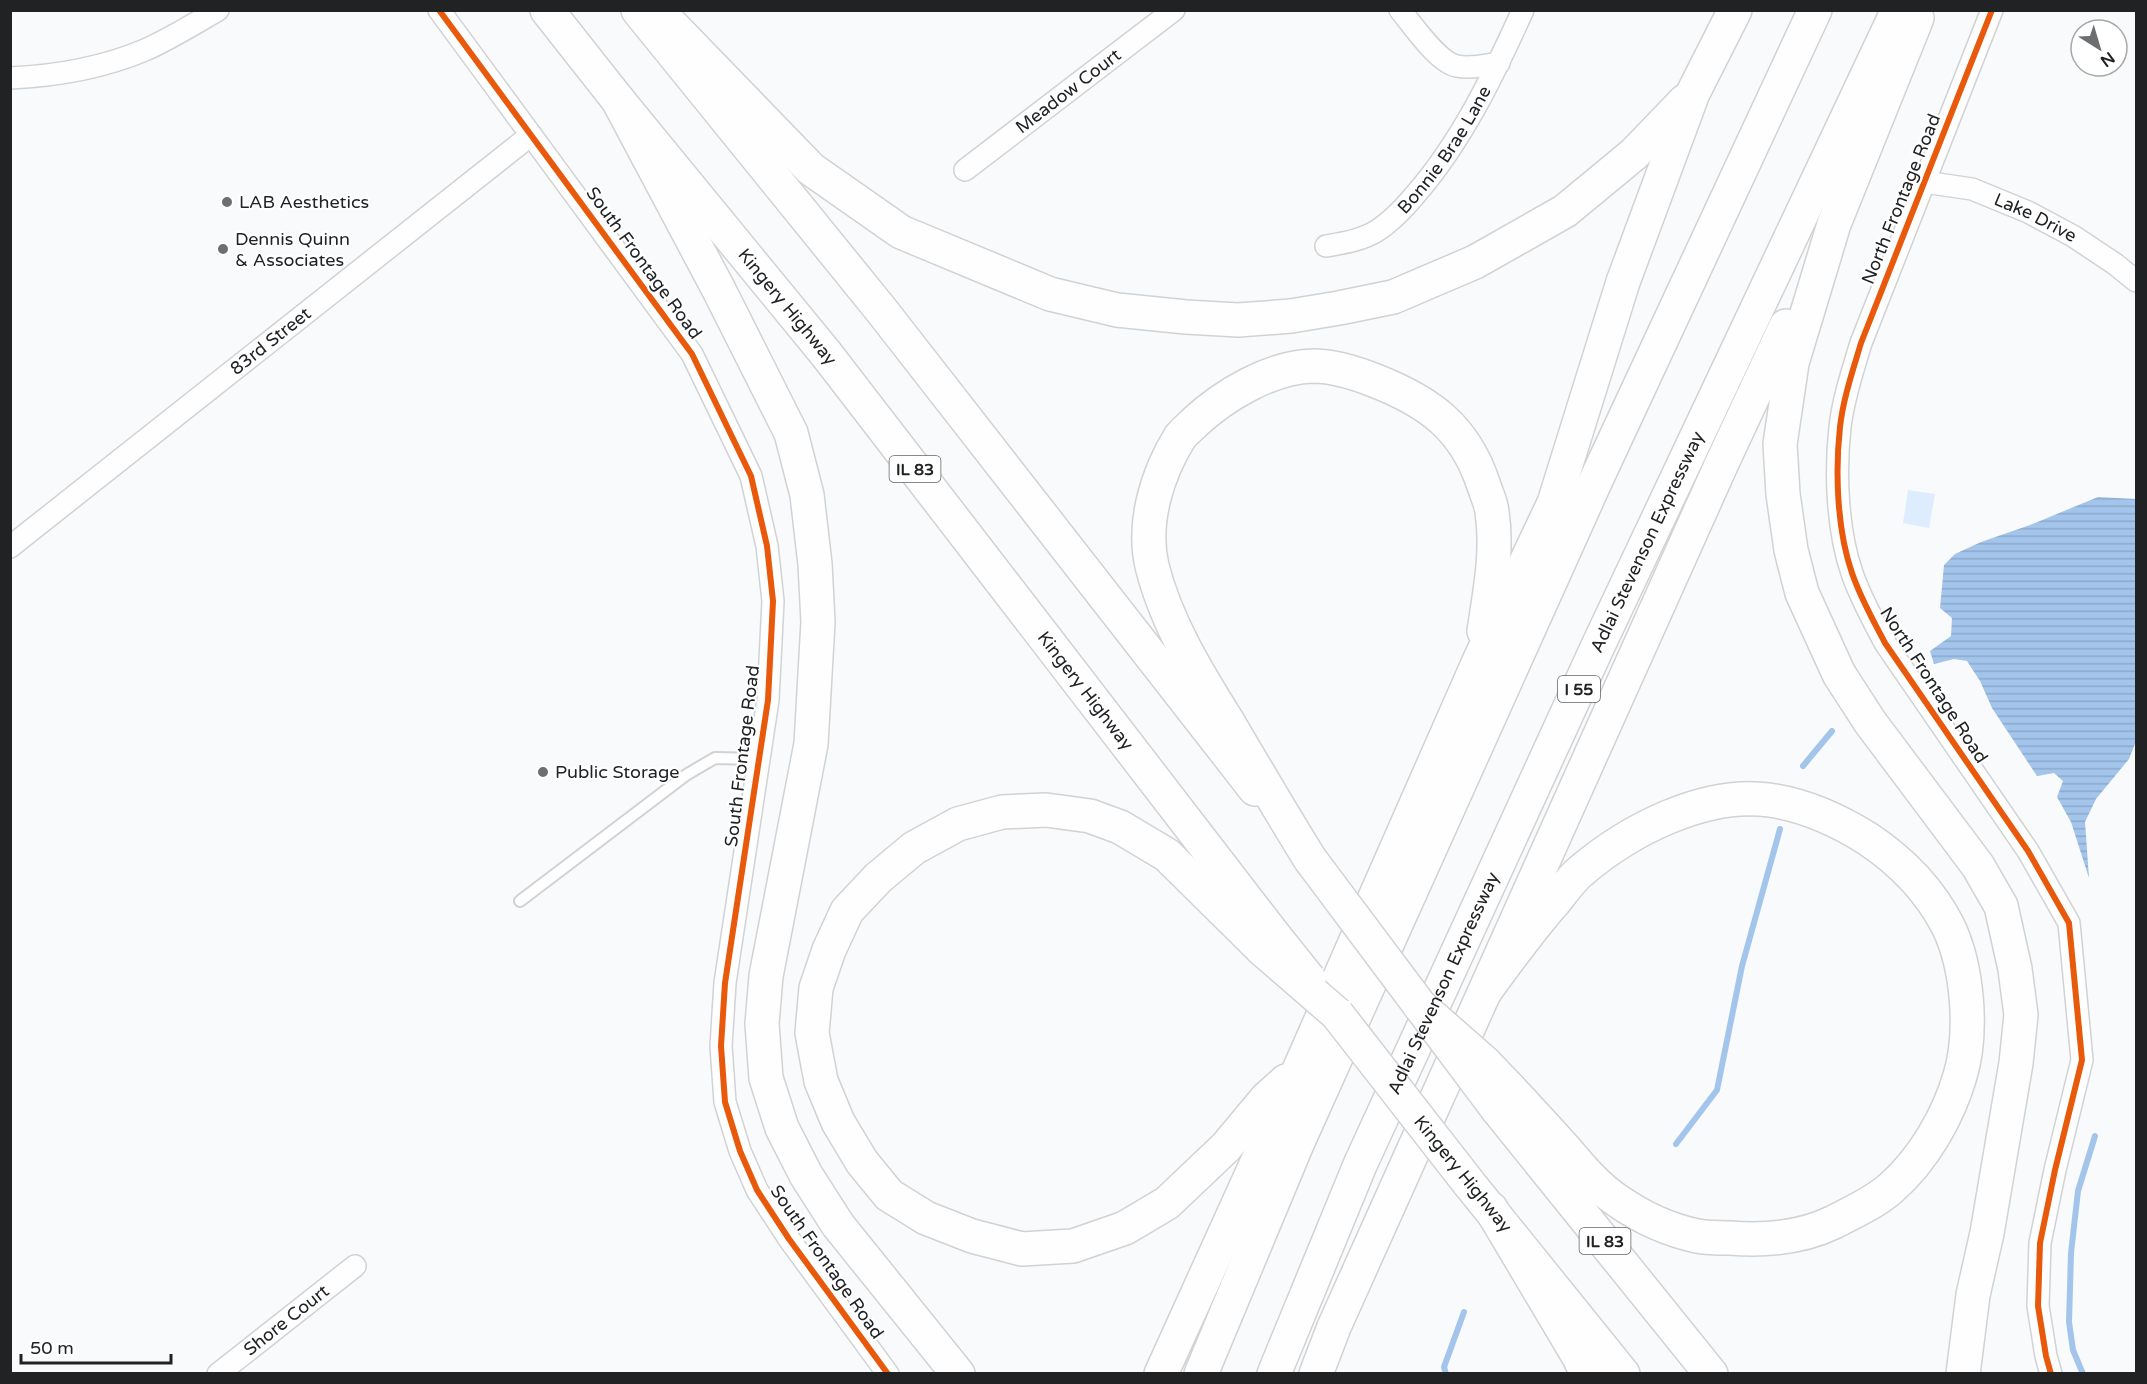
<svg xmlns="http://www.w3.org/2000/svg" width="2147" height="1384" font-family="'Varela Round',sans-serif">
	<defs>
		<pattern id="water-rules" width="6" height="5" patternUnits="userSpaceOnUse" patternTransform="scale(1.5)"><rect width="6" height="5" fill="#a3c5ec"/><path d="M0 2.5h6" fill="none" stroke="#8ca9ca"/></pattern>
	</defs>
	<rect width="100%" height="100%" fill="#f8fafc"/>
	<!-- green -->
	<path fill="#deedfe" d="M1908 490 1935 494 1929 528 1903 523Z"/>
	<!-- water -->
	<path fill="url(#water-rules)" d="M2098 497 2136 499V741L2129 759 2096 799 2085 822 2089 878 2071 822 2057 797 2063 781 2054 773 2037 776 1992 708 1980 681 1967 661 1954 659 1934 664 1930 651 1951 636 1952 618 1940 608 1944 565 1955 554 1981 542 2030 525Z"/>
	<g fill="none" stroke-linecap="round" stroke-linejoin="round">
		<!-- stream -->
		<g stroke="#a3c5ec" stroke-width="6">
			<path d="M1803 766 1832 731"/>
			<path d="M1676 1144 1717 1090 1742 966 1780 829"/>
			<path d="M1446 1374 1444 1367 1464 1312"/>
			<path d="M2083 1374 2073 1350 2069 1322 2071 1253 2078 1191 2095 1136"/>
		</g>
		<defs>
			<path id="service" d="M520 901 686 775 715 758 759 759"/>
			<g id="minor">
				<path d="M439 10 692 354 751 476 767 546 773 601 768 700 725 983 721 1046 725 1102 740 1151 757 1190 789 1239 888 1374"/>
				<path d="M1400 10C1413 25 1438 63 1457 66 1470 69 1486 65 1499 63"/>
				<path d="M1992 10 1861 343C1853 370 1843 399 1840 427 1835 472 1837 530 1852 573 1860 597 1873 620 1885 643L2028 851 2069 923 2082 1060 2055 1170 2040 1243 2038 1306 2046 1356 2051 1374"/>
				<path d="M10 78C56 76 102 68 145 50 170 39 194 24 218 10"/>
				<path id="s1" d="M965 170 1174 10"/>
				<path id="s2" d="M1924 182 1972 189 2028 212 2073 236 2115 264 2136 281"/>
				<path id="s3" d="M1326 246C1344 243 1363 240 1378 230 1392 221 1404 208 1415 195 1462 141 1493 76 1523 10"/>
				<path id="s4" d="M10 547 531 135"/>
				<path id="s5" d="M218 1374 355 1266"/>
			</g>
			<g id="primary">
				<path id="s6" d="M547 10 618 100 827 355 1273 934"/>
				<path d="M638 10 882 311 1255 789"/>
			</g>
			<g id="trunk">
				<path d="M1498 1110 1711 1374"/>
				<path d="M1468 1182 1623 1374"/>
			</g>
			<g id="motorway">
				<path d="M657 10 811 169 901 232 1050 294 1117 310 1186 317 1238 320 1291 316 1339 308 1393 297 1475 262 1565 211 1634 154 1685 101"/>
				<path d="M1917 18 1834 224 1792 363 1780 444 1783 494 1791 550 1802 593 1839 674 1870 722 1978 866 2001 906 2015 969 2021 1015 2016 1063 1987 1233 1973 1295 1963 1374"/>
				<path d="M618 100 719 290 791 433 807 495 815 564 818 622 811 744 766 976 762 1024 766 1078 782 1128 806 1175 838 1225 958 1374"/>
				<path d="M1310 859C1282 814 1255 768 1228 722 1197 673 1166 622 1152 566 1142 523 1157 474 1180 437 1184 432 1189 428 1194 423 1224 395 1271 367 1313 366 1335 366 1356 373 1376 381 1429 402 1464 427 1483 483 1486 493 1491 502 1492 512 1498 552 1490 591 1484 631"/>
				<path d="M1262 949 1167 855 1120 827 1090 816 1046 810 1002 812 958 824 914 848 878 878 847 911 829 950 816 988 812 1033 821 1081 838 1122 862 1162 889 1195 926 1218 972 1236 1022 1249 1073 1246 1125 1228 1167 1203 1226 1147 1266 1099 1286 1081"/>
				<path d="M1486 990C1508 960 1530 929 1555 901 1563 891 1571 879 1581 871 1629 830 1705 791 1769 800 1805 805 1838 820 1868 839 1901 861 1930 891 1948 926 1968 967 1973 1033 1960 1076 1948 1117 1923 1160 1891 1188 1874 1203 1853 1212 1834 1222 1801 1238 1766 1241 1730 1238 1719 1238 1707 1238 1697 1236 1669 1230 1641 1217 1618 1201 1598 1188 1581 1168 1566 1150 1546 1128 1527 1107 1507 1086"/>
				<path d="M1491 1209 1579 1357 1587 1374"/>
				<path d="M1161 1374 1299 1070 1480 659 1554 503 1623 282 1693 93 1735 10"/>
				<path d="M1201 1374 1297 1144 1596 480 1815 10"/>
				<path id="s7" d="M1274 1374 1360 1165 1597 648 1898 10"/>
				<path d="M1316 1374 1334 1327 1722 463 1786 326"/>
			</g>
		</defs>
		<!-- service casing -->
		<use href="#service" stroke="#d0d2d4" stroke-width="14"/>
		<!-- minor casing -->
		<use href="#minor" stroke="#d0d2d4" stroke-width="24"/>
		<!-- primary casing -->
		<use href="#primary" stroke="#d0d2d4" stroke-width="36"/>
		<!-- trunk casing -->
		<use href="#trunk" stroke="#d0d2d4" stroke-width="36"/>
		<!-- motorway casing -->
		<use href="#motorway" stroke="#d0d2d4" stroke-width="36"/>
		<!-- service -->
		<use href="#service" stroke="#fefeff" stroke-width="10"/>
		<!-- minor -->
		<use href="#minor" stroke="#fefeff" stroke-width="21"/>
		<!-- primary -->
		<use href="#primary" stroke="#fefeff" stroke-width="33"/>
		<!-- trunk -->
		<use href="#trunk" stroke="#fefeff" stroke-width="33"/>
		<!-- motorway -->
		<use href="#motorway" stroke="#fefeff" stroke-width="33"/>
		<defs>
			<path id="primary-bridge" d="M1273 934 1309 979"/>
			<g id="trunk-bridge">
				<path d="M1310 859 1498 1110"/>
				<path d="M1337 1014 1468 1182"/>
			</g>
			<g id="motorway-bridge">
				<path d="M1262 949 1337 1014"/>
				<path d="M1419 1005 1484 1062 1507 1086"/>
			</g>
		</defs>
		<!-- primary-bridge casing -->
		<use href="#primary-bridge" stroke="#d0d2d4" stroke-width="36" stroke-linecap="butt"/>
		<!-- trunk-bridge casing -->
		<use href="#trunk-bridge" stroke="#d0d2d4" stroke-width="36" stroke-linecap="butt"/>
		<!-- motorway-bridge casing -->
		<use href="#motorway-bridge" stroke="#d0d2d4" stroke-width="36" stroke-linecap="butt"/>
		<!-- primary-bridge -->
		<use href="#primary-bridge" stroke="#fefeff" stroke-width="33"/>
		<!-- trunk-bridge -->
		<use href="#trunk-bridge" stroke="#fefeff" stroke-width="33"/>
		<!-- motorway-bridge -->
		<use href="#motorway-bridge" stroke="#fefeff" stroke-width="33"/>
		<defs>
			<g id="cycleway">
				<path d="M439 10 692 354 751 476 767 546 773 601 768 700 725 983 721 1046 725 1102 740 1151 757 1190 789 1239 888 1374"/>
				<path d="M1992 10 1861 343C1853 370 1843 399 1840 427 1835 472 1837 530 1852 573 1860 597 1873 620 1885 643L2028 851 2069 923 2082 1060 2055 1170 2040 1243 2038 1306 2046 1356 2051 1374"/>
			</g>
		</defs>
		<!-- cycleway casing -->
		<use href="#cycleway" stroke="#fff" stroke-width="10"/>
		<!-- cycleway -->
		<use href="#cycleway" stroke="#e8590c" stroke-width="6"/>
	</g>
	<!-- markers -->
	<g fill="#6c6e70" stroke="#fff" stroke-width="2">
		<circle cx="227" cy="202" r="6"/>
		<circle cx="223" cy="249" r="6"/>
		<circle cx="543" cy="772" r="6"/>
	</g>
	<g text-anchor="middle" stroke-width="4.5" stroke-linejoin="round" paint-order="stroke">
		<!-- shield labels -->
		<g fill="#fff" stroke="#636466" stroke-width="1.5">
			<rect x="889.5" y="456" width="51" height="26" rx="4.5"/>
			<rect x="1558" y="676" width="42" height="26" rx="4.5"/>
			<rect x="1579.5" y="1228" width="51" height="26" rx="4.5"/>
		</g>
		<g font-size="16" font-weight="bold" fill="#202224">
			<text x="915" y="475">IL 83</text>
			<text x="1579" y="695">I 55</text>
			<text x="1605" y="1247">IL 83</text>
		</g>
		<!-- street labels -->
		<g font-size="18" fill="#202224" stroke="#fff">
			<text dy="6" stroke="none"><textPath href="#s1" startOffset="130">Meadow Court</textPath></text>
			<text dy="6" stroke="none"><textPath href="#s3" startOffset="160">Bonnie Brae Lane</textPath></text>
			<text transform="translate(1901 199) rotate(-68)" y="6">North Frontage Road</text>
			<text dy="6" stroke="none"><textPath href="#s2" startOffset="118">Lake Drive</textPath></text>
			<text transform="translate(644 263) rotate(54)" y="6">South Frontage Road</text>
			<text dy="6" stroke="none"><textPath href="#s6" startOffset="382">Kingery Highway</textPath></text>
			<text dy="6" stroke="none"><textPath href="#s4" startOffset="332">83rd Street</textPath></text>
			<text dy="6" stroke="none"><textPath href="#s7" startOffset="912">Adlai Stevenson Expressway</textPath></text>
			<text transform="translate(1934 685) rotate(57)" y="6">North Frontage Road</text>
			<text dy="6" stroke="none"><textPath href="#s6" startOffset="868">Kingery Highway</textPath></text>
			<text transform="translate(742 756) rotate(-83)" y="6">South Frontage Road</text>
			<text dy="6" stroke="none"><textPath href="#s7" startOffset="426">Adlai Stevenson Expressway</textPath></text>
			<text transform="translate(1463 1174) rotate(51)" y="6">Kingery Highway</text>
			<text transform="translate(827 1262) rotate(55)" y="6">South Frontage Road</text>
			<text dy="6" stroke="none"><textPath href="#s5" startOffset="87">Shore Court</textPath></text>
		</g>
		<!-- poi labels -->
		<g font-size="18" fill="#202224" stroke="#fff" text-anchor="start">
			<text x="239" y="208">LAB Aesthetics</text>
			<text x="235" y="245">Dennis Quinn<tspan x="235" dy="21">&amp; Associates</tspan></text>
			<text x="555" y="778">Public Storage</text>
		</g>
	</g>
	<!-- border -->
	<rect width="2147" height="1384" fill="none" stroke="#202224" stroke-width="24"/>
	<!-- north arrow -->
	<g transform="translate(2099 48) rotate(143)"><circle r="28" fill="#ffffff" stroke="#a6a7a7" stroke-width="1.5"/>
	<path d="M0-4.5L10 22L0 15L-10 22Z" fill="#6c6e70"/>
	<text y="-9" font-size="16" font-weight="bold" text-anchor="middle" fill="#202224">N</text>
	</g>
	<!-- scale -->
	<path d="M21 1354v9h150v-9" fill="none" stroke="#202224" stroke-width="3"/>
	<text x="30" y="1354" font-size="18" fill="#202224" stroke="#ffffff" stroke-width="4.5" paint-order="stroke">50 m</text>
</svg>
